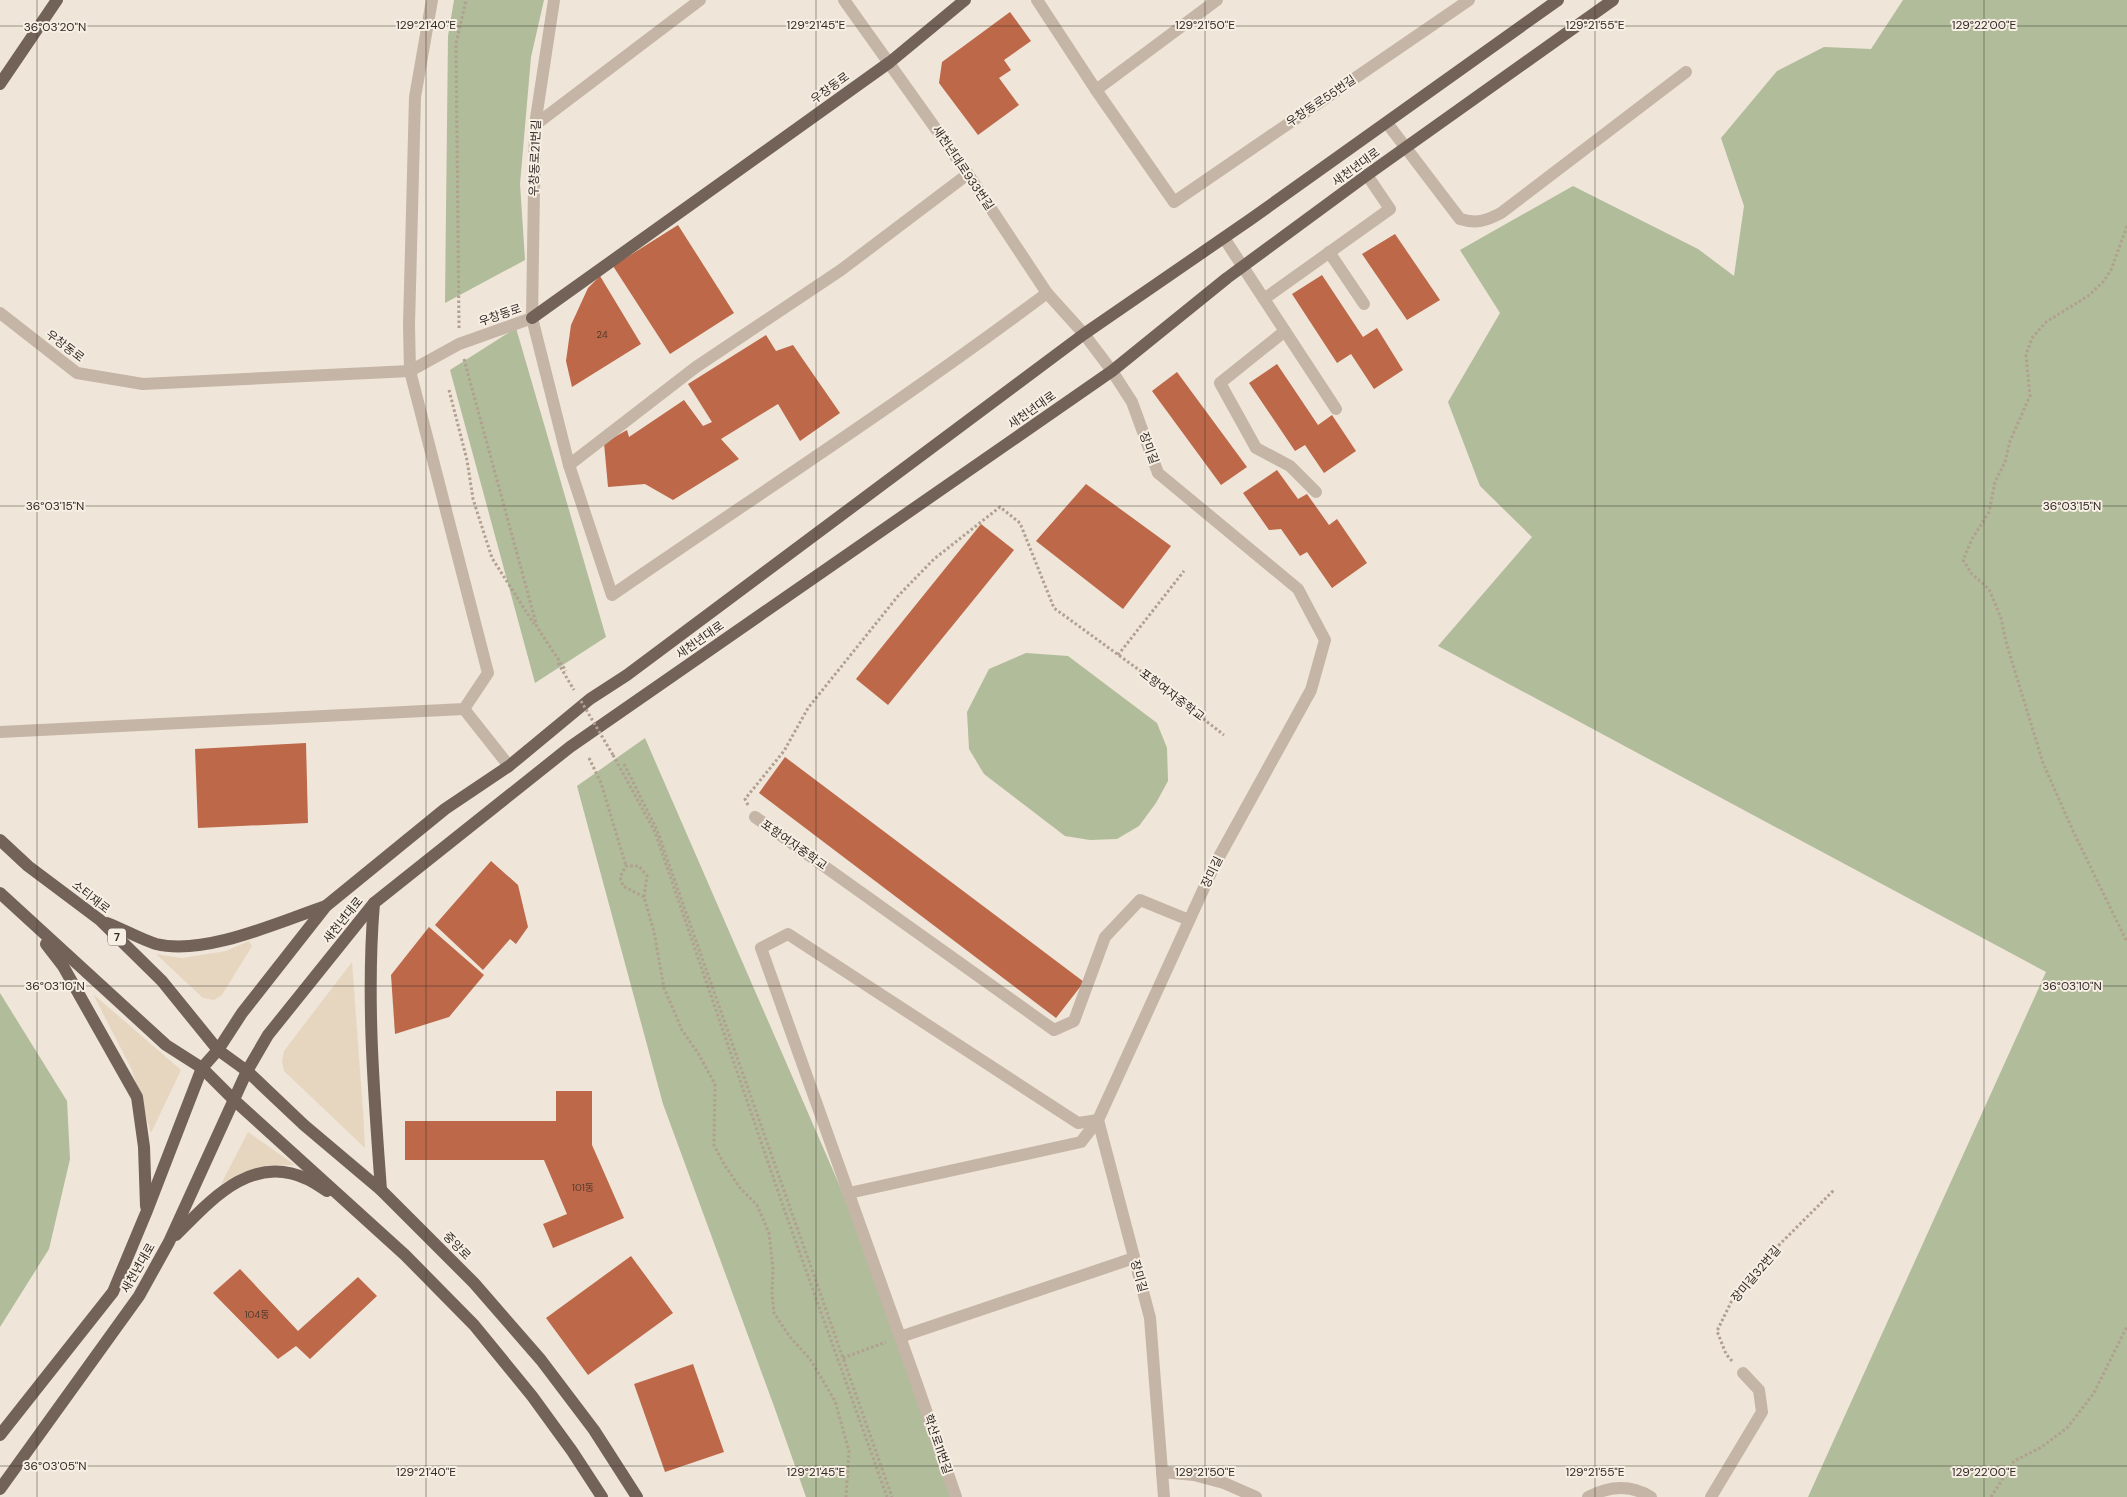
<svg xmlns="http://www.w3.org/2000/svg" width="2127" height="1497" font-family="'DM Sans','Noto Sans KR',sans-serif">
	<rect width="100%" height="100%" fill="#efe5d8"/>
	<!-- green -->
	<g fill="#b0bc9a">
		<path d="M454 0H544L531 57 520 184 525 260 445 303 448 36Z"/>
		<path d="M1903 0H2127V1497H1808L2046 972 1438 646 1532 537 1480 486 1448 402 1500 313 1460 250 1573 186 1698 249 1734 276 1744 206 1721 138 1777 71 1824 47 1871 49Z"/>
		<path d="M516 328 606 637 535 683 450 370Z"/>
		<path d="M1026 653 1068 656 1157 723 1167 748 1168 781 1156 803 1139 826 1117 839 1090 840 1065 836 984 774 969 749 967 712 989 669Z"/>
		<path d="M645 738 882 1283 955 1497H806L775 1409 663 1104 577 786Z"/>
		<path d="M0 993 67 1101 70 1159 49 1249 0 1327Z"/>
	</g>
	<!-- plaza -->
	<g fill="#e6d6c0">
		<path d="M249 941 252 946 222 995 214 1000 203 998 156 954 182 958 226 951Z"/>
		<path d="M352 962 363 1111 365 1148 284 1071 282 1061 284 1051Z"/>
		<path d="M93 994 181 1070 151 1133 132 1070Z"/>
		<path d="M248 1132 295 1165 266 1166 247 1171 221 1184Z"/>
	</g>
	<!-- building -->
	<g fill="#bc6849">
		<path d="M1010 12 1031 41 1004 60 1011 70 999 78 1019 105 978 135 939 83 942 62Z"/>
		<path d="M678 225 734 313 670 354 613 266Z"/>
		<path d="M1395 234 1440 300 1407 320 1362 254Z"/>
		<path d="M1322 275 1363 337 1377 328 1403 370 1374 389 1351 354 1337 363 1292 294Z"/>
		<path d="M600 276 641 344 572 387 566 361 571 325 588 288Z"/>
		<path d="M766 335 776 351 793 345 840 413 800 441 778 404 721 439 739 459 673 500 645 484 608 487 604 443 627 430 629 437 684 400 703 426 712 422 688 384Z"/>
		<path d="M1277 364 1318 425 1332 415 1356 451 1324 473 1305 445 1295 451 1249 383Z"/>
		<path d="M1177 372 1247 467 1221 485 1152 391Z"/>
		<path d="M1277 470 1298 499 1307 494 1329 525 1337 519 1367 563 1332 588 1307 552 1300 556 1281 529 1269 530 1243 493Z"/>
		<path d="M1086 484 1171 546 1123 609 1036 541Z"/>
		<path d="M981 524 1014 550 888 705 856 679Z"/>
		<path d="M306 743 308 823 198 828 195 749Z"/>
		<path d="M785 757 1084 982 1056 1018 759 793Z"/>
		<path d="M491 861 518 885 528 927 516 944 510 939 483 970 435 925Z"/>
		<path d="M429 927 484 975 449 1017 395 1034 391 975Z"/>
		<path d="M556 1091H592V1145L624 1218 553 1248 543 1224 567 1214 544 1160H405V1121H556Z"/>
		<path d="M631 1256 673 1313 588 1375 546 1318Z"/>
		<path d="M240 1269 298 1331 358 1277 377 1296 310 1359 296 1346 278 1359 213 1293Z"/>
		<path d="M693 1364 724 1452 665 1472 634 1384Z"/>
	</g>
	<g fill="none" stroke-linecap="round" stroke-linejoin="round">
		<!-- path -->
		<g stroke="#b19f90" stroke-width="3" stroke-dasharray="2.5 2.5" stroke-linecap="butt">
			<path d="M2127 226 2111 270 2103 282 2088 296 2046 322 2032 338 2026 355 2030 396 2010 441 2005 462 1995 482 1989 512 1972 539 1963 560 1972 574 1989 589 2001 618 2006 642 2043 763 2073 831 2127 942"/>
			<path d="M459 328 456 44 466 0"/>
			<path d="M464 359 537 627 566 671"/>
			<path d="M449 390 467 460 473 499 492 558 534 624"/>
			<path d="M1118 655 1184 571"/>
			<path d="M558 663 574 690"/>
			<path d="M613 755 655 832 783 1206 887 1497"/>
			<path d="M589 758 601 783 626 866"/>
			<path d="M624 764 657 830 892 1497"/>
			<path d="M748 805 745 799 784 751 808 708 898 596 934 559 1000 507 1020 523 1054 608 1161 686 1224 735"/>
			<path d="M644 897 623 886 620 877 626 866H639L647 876 644 897 654 932 664 988 682 1030 698 1053 715 1084 714 1145 724 1164 740 1188 757 1205 769 1233 773 1269 772 1294 774 1313 790 1337 810 1359 835 1401 849 1451 846 1497"/>
			<path d="M843 1358 886 1342"/>
			<path d="M1732 1361 1726 1354 1717 1331 1734 1296 1778 1246 1834 1190"/>
			<path d="M1991 1497 2014 1461 2040 1448 2067 1428 2094 1393 2127 1326"/>
		</g>
		<!-- minor -->
		<g stroke="#c5b5a6" stroke-width="12">
			<path d="M554 0 535 125 532 318 569 465 612 595C757 495 906 399 1047 293"/>
			<path d="M844 0 968 174 1047 293 1084 334 1112 371 1132 402 1158 473 1298 589 1325 640 1311 690 1214 866 1098 1120 1081 1142 849 1193"/>
			<path d="M1037 0 1096 90 1174 202 1469 0"/>
			<path d="M1096 90 1217 0"/>
			<path d="M1387 123 1460 219C1476 224 1486 221 1501 213L1686 72"/>
			<path d="M535 125 700 0"/>
			<path d="M1224 238 1336 409"/>
			<path d="M1329 252 1364 304"/>
			<path d="M1264 299 1390 209 1367 175"/>
			<path d="M0 313 77 373 143 384 410 371 459 344 532 318"/>
			<path d="M1285 331 1220 383 1256 448 1290 466 1316 492"/>
			<path d="M569 465 696 367 841 270 968 174"/>
			<path d="M464 709 509 766"/>
			<path d="M0 732 464 709 488 673 410 371 409 325 415 97 432 0"/>
			<path d="M755 817 1054 1030 1074 1021 1105 937 1140 900 1189 920"/>
			<path d="M1098 1120 1150 1318 1164 1497"/>
			<path d="M900 1337 1134 1258"/>
			<path d="M1162 1472 1194 1475 1224 1483 1256 1497"/>
			<path d="M956 1497 919 1390 761 948 788 934 1078 1123 1098 1120"/>
			<path d="M1588 1497C1609 1486 1630 1484 1651 1497"/>
			<path d="M1711 1497 1762 1412 1759 1390 1743 1373"/>
		</g>
		<!-- major -->
		<g stroke="#736258" stroke-width="12">
			<path d="M0 84 57 0"/>
			<path d="M532 318 890 62 965 0"/>
			<path d="M0 840 28 866 100 920 162 981 218 1050 247 1071 304 1125 381 1190 474 1283 541 1360 594 1430 637 1497"/>
			<path d="M0 893 166 1045 202 1068 234 1100 405 1255 474 1325 532 1396 572 1451 602 1497"/>
			<path d="M374 903C366 999 374 1094 381 1190"/>
			<path d="M107 923C123 929 140 939 156 944 205 956 279 922 326 906"/>
			<path d="M46 944 63 966 137 1097 144 1147 146 1206"/>
			<path d="M176 1235C211 1200 251 1153 307 1179 314 1182 320 1187 327 1191"/>
			<path d="M0 1435 113 1292 146 1213 202 1068 218 1050 242 1013 326 906 445 809 509 766 590 699 627 675 1084 334 1251 219 1558 0"/>
			<path d="M0 1489 139 1296 169 1242 247 1071 268 1035 374 903 570 747 1112 371 1227 278 1367 175 1613 0"/>
		</g>
		<!-- path-bridge -->
		<path stroke="#b19f90" stroke-width="3" stroke-dasharray="2.5 2.5" stroke-linecap="butt" d="M581 701 613 755"/>
	</g>
	<!-- ticks -->
	<path fill="none" stroke="#322a26" stroke-width="1" stroke-opacity="0.45" d="M37 0V1497M426 0V1497M816 0V1497M1205 0V1497M1595 0V1497M1984 0V1497M0 26H2127M0 506H2127M0 986H2127M0 1466H2127"/>
	<g text-anchor="middle" stroke-width="4" stroke-linejoin="round" paint-order="stroke">
		<!-- number labels -->
		<g font-size="10" fill="#543a2f">
			<text x="602" y="338">24</text>
			<text x="583" y="1191">101동</text>
			<text x="257" y="1318">104동</text>
		</g>
		<!-- shield labels -->
		<rect fill="#f7efe4" stroke="#6d655f" stroke-width="1" x="108" y="928.5" width="18" height="17" rx="4"/>
		<g font-size="11" font-weight="bold" fill="#322a26">
			<text x="117" y="941">7</text>
		</g>
		<!-- street labels -->
		<g font-size="12" fill="#322a26" stroke="#f7efe4">
			<text transform="translate(830 88) rotate(-36)" y="4">우창동로</text>
			<text transform="translate(1321 101) rotate(-34)" y="4">우창동로55번길</text>
			<text transform="translate(535 158) rotate(-88)" y="4">우창동로21번길</text>
			<text transform="translate(1356 167) rotate(-36)" y="4">새천년대로</text>
			<text transform="translate(963 168) rotate(56)" y="4">새천년대로933번길</text>
			<text transform="translate(500 315) rotate(-19)" y="4">우창동로</text>
			<text transform="translate(65 346) rotate(37)" y="4">우창동로</text>
			<text transform="translate(1032 410) rotate(-35)" y="4">새천년대로</text>
			<text transform="translate(1149 448) rotate(70)" y="4">장미길</text>
			<text transform="translate(700 640) rotate(-35)" y="4">새천년대로</text>
			<text transform="translate(1172 695) rotate(37)" y="4">포항여자중학교</text>
			<text transform="translate(794 845) rotate(35)" y="4">포항여자중학교</text>
			<text transform="translate(1212 872) rotate(-64)" y="4">장미길</text>
			<text transform="translate(91 897) rotate(38)" y="4">소티재로</text>
			<text transform="translate(343 920) rotate(-51)" y="4">새천년대로</text>
			<text transform="translate(457 1246) rotate(45)" y="4">중앙로</text>
			<text transform="translate(138 1268) rotate(-60)" y="4">새천년대로</text>
			<text transform="translate(1756 1274) rotate(-50)" y="4">장미길32번길</text>
			<text transform="translate(1139 1276) rotate(75)" y="4">장미길</text>
			<text transform="translate(938 1444) rotate(71)" y="4">학산로11번길</text>
		</g>
	</g>
	<g font-size="12" text-anchor="middle" fill="#322a26" stroke="#f7efe4" stroke-width="4" stroke-linejoin="round" paint-order="stroke">
		<text x="426" y="29">129°21'40"E</text>
		<text x="816" y="29">129°21'45"E</text>
		<text x="1205" y="29">129°21'50"E</text>
		<text x="1595" y="29">129°21'55"E</text>
		<text x="1984" y="29">129°22'00"E</text>
		<text x="55" y="31">36°03'20"N</text>
		<text x="55" y="510">36°03'15"N</text>
		<text x="2072" y="510">36°03'15"N</text>
		<text x="55" y="990">36°03'10"N</text>
		<text x="2072" y="990">36°03'10"N</text>
		<text x="55" y="1470">36°03'05"N</text>
		<text x="426" y="1476">129°21'40"E</text>
		<text x="816" y="1476">129°21'45"E</text>
		<text x="1205" y="1476">129°21'50"E</text>
		<text x="1595" y="1476">129°21'55"E</text>
		<text x="1984" y="1476">129°22'00"E</text>
	</g>
</svg>
